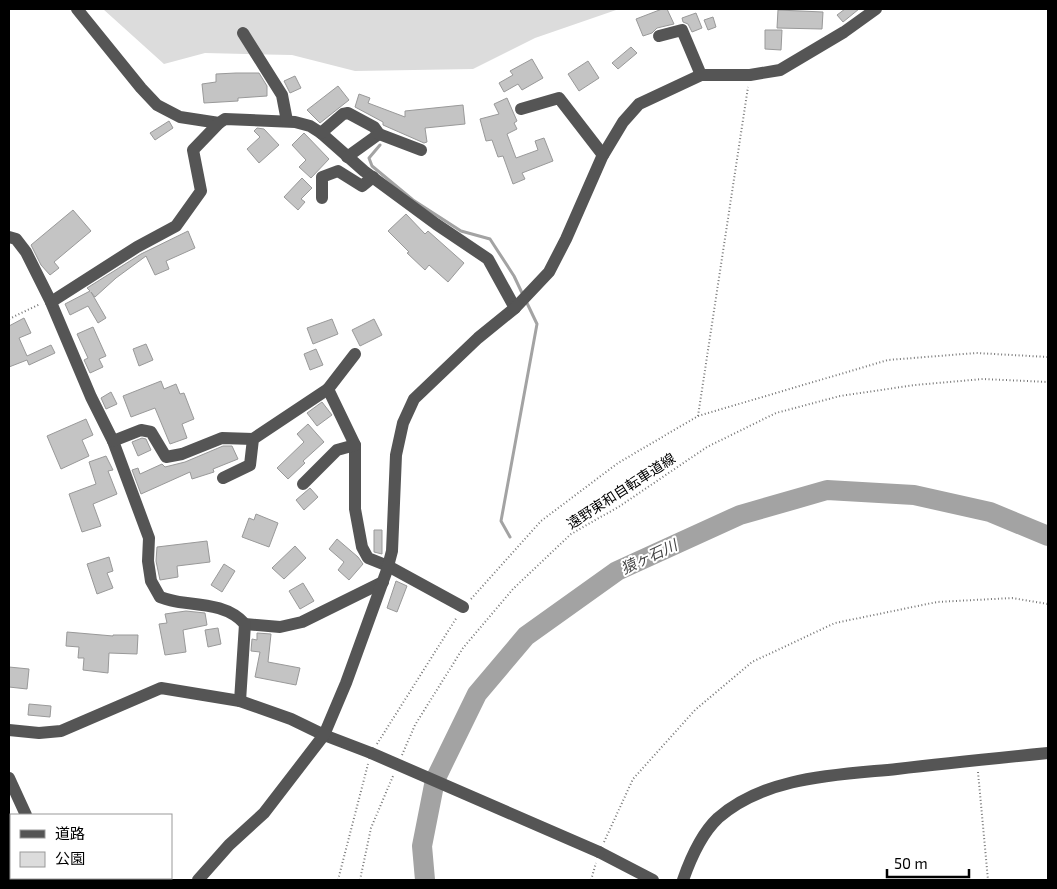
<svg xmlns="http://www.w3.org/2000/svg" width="1057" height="889" font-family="'Exo 2','Noto Sans JP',sans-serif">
	<rect width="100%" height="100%" fill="#fff"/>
	<!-- green -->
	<path fill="#dcdcdc" d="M103 9H619L535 38 473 69 355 71 292 55 205 53 164 64Z"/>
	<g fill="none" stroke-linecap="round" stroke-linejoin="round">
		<!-- stream -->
		<g stroke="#a3a3a3" stroke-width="3">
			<path d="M380 145 369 158 372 166 413 200 461 231 490 239 514 276 523 295"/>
			<path d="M510 537 501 521 537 324 526 301"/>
		</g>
		<!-- river -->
		<path stroke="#a3a3a3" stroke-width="20" d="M425 880 422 846 435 780 477 694 526 636 617 571 740 515 827 490 914 495 990 512 1048 536"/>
	</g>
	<!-- building -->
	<g fill="#c4c4c4" stroke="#999">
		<path d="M662 9H667L674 24 657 28 652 33 643 36 636 19Z"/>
		<path d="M845 9H859L843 22 837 15Z"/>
		<path d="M778 10 823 12 822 29 777 28Z"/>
		<path d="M696 13 702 28 692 32 688 24 683 22 682 18Z"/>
		<path d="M713 17 716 27 708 30 704 20Z"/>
		<path d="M765 30H782L781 50 765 49Z"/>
		<path d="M631 47 637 53 618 69 612 63Z"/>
		<path d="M532 59 543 78 522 90 518 84 504 92 499 83 513 75 510 71Z"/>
		<path d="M588 61 599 78 579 91 568 74Z"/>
		<path d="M236 73H259L267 86V96L238 98V101L204 103 202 84 216 82V74Z"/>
		<path d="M295 76 301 88 290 93 284 81Z"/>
		<path d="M338 86 349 100 320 123 307 110Z"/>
		<path d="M359 94 370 98 368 103 405 117V111L463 105 465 124 425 128 427 142 424 143 383 125V122L355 107Z"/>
		<path d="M507 98 517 121 514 123 517 129 507 134 516 158 538 150 535 141 544 138 553 161 522 173 525 179 513 184 503 156 498 157 492 140 486 141 480 119 499 114 494 104Z"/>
		<path d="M169 121 173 128 155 140 150 133Z"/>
		<path d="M257 128 264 129 279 145 259 163 247 149 260 137 254 131Z"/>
		<path d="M304 133 329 159 311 178 299 167 306 160 292 145Z"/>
		<path d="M302 178 312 188 301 199 305 202 298 210 284 197Z"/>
		<path d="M73 210 91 231 54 262 59 268 50 275 41 265 31 245Z"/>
		<path d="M406 214 425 234 428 231 464 263 448 282 429 265 425 270 407 253 409 252 388 231Z"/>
		<path d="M188 231 195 248 166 261 169 269 155 275 146 256 116 278 95 297 91 292 106 318 98 323 88 306 70 315 65 304 90 291 87 288 141 254Z"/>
		<path d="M24 318 31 333 19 338 27 356 51 345 55 353 29 365 27 360 9 367V326Z"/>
		<path d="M332 319 338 334 313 344 307 328Z"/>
		<path d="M374 319 382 335 360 346 352 330Z"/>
		<path d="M93 327 106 356 99 359 103 367 90 373 84 360 88 358 77 334Z"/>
		<path d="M146 344 153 360 139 366 133 349Z"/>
		<path d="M316 349 323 365 310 370 304 354Z"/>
		<path d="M161 381 164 389 176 384 180 394 184 393 194 419 182 424 187 438 170 444 155 408 131 417 123 396Z"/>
		<path d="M111 392 117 404 106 409 101 398Z"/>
		<path d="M322 402 332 415 317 426 307 413Z"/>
		<path d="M86 419 93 435 82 440 89 456 61 469 47 436Z"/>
		<path d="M308 424 324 442 303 461 305 463 288 479 277 468 304 442 297 434Z"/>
		<path d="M142 438 146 439 151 450 138 456 132 442Z"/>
		<path d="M223 446H232L238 459 213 469 214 472 192 479 190 472 141 494 132 470 138 468 140 474 162 464 165 467 185 462Z"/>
		<path d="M106 456 113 470 108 471 117 494 93 504 101 526 82 532 69 494 96 484 89 462Z"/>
		<path d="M310 488 318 497 304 510 296 500Z"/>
		<path d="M256 514 278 523 269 547 242 537 249 518 254 520Z"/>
		<path d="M374 530H382V554L374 552Z"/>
		<path d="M337 539 358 557 363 564 349 580 338 570 344 562 329 549Z"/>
		<path d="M207 541 210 562 177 566 178 577 160 580 156 561 157 547Z"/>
		<path d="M295 546 306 558 284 579 272 568Z"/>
		<path d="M109 557 113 571 107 573 113 588 97 594 87 564Z"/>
		<path d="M224 564 235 571 222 592 211 585Z"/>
		<path d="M396 581 407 586 397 612 387 608Z"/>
		<path d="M303 583 314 601 300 609 289 591Z"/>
		<path d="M186 611 205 613 207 625 183 630 186 652 165 655 159 624 167 623 165 614Z"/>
		<path d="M218 628 221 644 208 647 205 630Z"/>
		<path d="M67 632 113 636V635H138L137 654 109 653 108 673 83 670 84 658H78L79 647 66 646Z"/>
		<path d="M257 633 271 634 268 662 300 668 296 685 255 677 260 652 251 651 252 639 257 640Z"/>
		<path d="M9 667 29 669 27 689 9 687Z"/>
		<path d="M29 704 51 706 50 717 28 715Z"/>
	</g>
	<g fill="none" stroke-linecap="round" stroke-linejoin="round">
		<!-- path -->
		<g stroke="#777" stroke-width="2" stroke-dasharray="1 2.5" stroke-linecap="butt">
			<path d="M9 319 40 304"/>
			<path d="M698 416 748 87"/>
			<path d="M471 599 541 521 618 463 698 416 888 360 976 353 1048 357"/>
			<path d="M377 744 457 617"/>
			<path d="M402 755 415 725 463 648 513 589 571 534 620 506 707 447 776 413 840 396 915 385 983 379 1048 382"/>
			<path d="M978 772 988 880"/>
			<path d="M604 842 633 779 695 710 752 662 835 623 937 602 1012 598 1048 604"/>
			<path d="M338 880 368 764"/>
			<path d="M360 880 371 828 393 776"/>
			<path d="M591 880 596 863"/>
		</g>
		<!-- minor -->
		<g stroke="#555" stroke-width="12">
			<path d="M77 9 141 88 157 105 180 117 219 123 225 119 295 122 310 126 321 133 364 171 436 224 488 259 515 308"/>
			<path d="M243 33 282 95 287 121"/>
			<path d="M659 36 682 30 701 75"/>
			<path d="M521 109 559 98 603 155"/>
			<path d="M321 133 343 114 348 113 374 127 379 134 347 157"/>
			<path d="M379 134 421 150"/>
			<path d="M322 198V177L338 171 362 186 373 177"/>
			<path d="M9 237 16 239 26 252 50 300 91 397 113 441 149 538 148 561 151 581 160 597C166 599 172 601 179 602 202 605 228 605 245 624L280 627 302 622 383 582"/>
			<path d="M51 302 137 247 176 226 201 191 193 150 219 123"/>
			<path d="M355 354 328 389 355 445V509L362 547 368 558 388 566 463 607"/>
			<path d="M113 441 141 430 151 432 166 457 182 454 222 438 253 439"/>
			<path d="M223 478 250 465 253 439 328 389"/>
			<path d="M303 484 337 450 355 445"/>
			<path d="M240 701 245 624"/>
			<path d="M9 730 39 733 61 731 161 688 240 701 291 719 324 735 371 753"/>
			<path d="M9 778 26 815"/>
			<path d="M599 852 653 880"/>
			<path d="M56 878 57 880"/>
			<path d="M198 880 229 845 264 813 324 735 346 683 387 570 392 551 396 455 403 423 414 399 478 338 515 308 549 272 566 239 602 157 623 122 639 104 701 75H750L780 70 844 32 876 9"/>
			<path d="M683 880C690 860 702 833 718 818 766 776 837 775 897 769 948 763 998 758 1048 753"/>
		</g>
		<!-- minor-bridge -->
		<path stroke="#555" stroke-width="12" d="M371 753 599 852"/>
	</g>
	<g text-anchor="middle" stroke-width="4" stroke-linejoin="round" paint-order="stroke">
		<!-- street labels -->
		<g font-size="14" fill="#000" stroke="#fff">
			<text transform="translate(621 491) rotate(-33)" y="5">遠野東和自転車道線</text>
		</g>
		<!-- water labels -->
		<g font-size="15" font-style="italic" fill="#444" stroke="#fff">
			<text transform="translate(649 557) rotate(-25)" y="5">猿ヶ石川</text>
		</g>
	</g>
	<!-- border -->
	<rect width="1057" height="889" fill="none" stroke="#000000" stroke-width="20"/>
	<!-- legend -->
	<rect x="10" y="814" width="162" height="65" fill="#ffffff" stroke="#999999"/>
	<rect x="20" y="830" width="25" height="8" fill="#555555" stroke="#999999"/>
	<text x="55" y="839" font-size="15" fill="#000000">道路</text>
	<rect x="20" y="852" width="25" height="15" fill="#dcdcdc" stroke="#999999"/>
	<text x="55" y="864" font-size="15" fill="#000000">公園</text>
	<!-- scale -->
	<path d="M887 869v8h82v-8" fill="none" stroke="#000000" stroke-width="2.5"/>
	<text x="894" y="869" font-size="15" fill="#000000" stroke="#ffffff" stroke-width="4" paint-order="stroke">50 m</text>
</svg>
